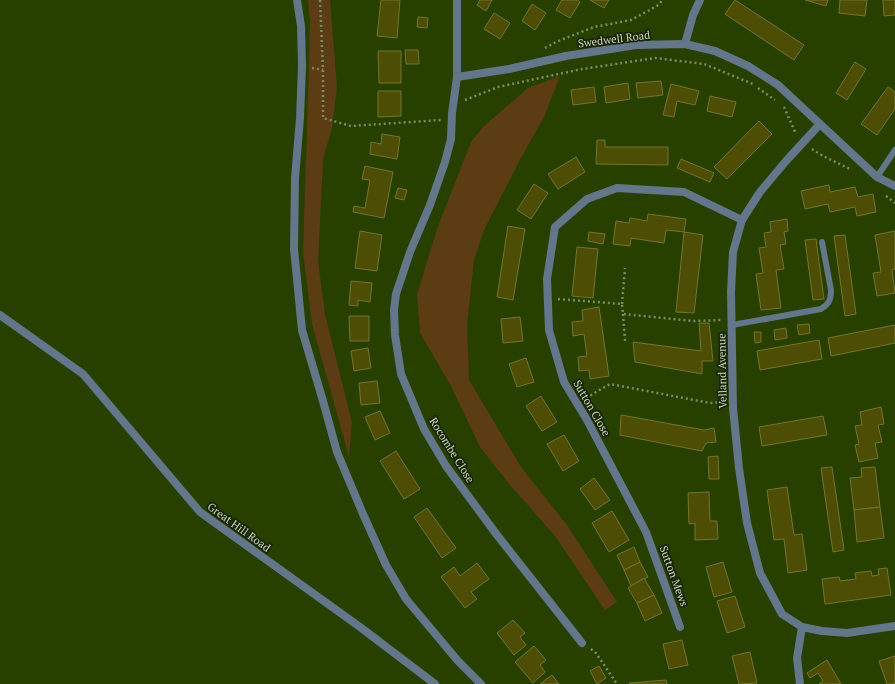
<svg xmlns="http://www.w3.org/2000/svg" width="895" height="684" font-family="'PT Serif',serif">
	<rect width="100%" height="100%" fill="#274000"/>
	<!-- green -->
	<g fill="#5c3c12">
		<path d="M308 0H330L337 87 332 127 323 160 318 261 325 314 352 422 349 457 312 324 303 252 309 62 310 22Z"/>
		<path d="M560 76 544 117 522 156 484 230 474 260 467 325 469 380 521 467 567 525 617 602 605 610 555 536 510 485 480 447 450 384 420 333 417 295 437 229 471 142 483 127 528 88Z"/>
	</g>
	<!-- building -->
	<g fill="#4d4d05" stroke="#74752d">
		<path d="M381 0H400L397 38 377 36Z"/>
		<path d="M480 0H492L486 11 477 5Z"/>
		<path d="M562 0H577L580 2 570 18 556 10Z"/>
		<path d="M590 0H609L604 8Z"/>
		<path d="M735 0 804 45 794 60 725 14Z"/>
		<path d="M805 0H828L826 6Z"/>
		<path d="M840 0H867L865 16 839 13Z"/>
		<path d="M883 0H895V15L884 16Z"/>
		<path d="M532 4 546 13 535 30 522 21Z"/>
		<path d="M494 13 510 23 500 39 484 29Z"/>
		<path d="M418 17 428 18 427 28 417 27Z"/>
		<path d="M405 50H418L419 64H406Z"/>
		<path d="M378 51H401V83H379Z"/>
		<path d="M855 62 866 69 847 100 836 93Z"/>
		<path d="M661 81 663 95 638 98 636 83Z"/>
		<path d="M628 83 630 99 606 103 604 87Z"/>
		<path d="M671 84 699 91 695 105 677 101 674 117 663 115Z"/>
		<path d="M594 87 596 102 573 105 571 90Z"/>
		<path d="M888 87 895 92V109L877 135 861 124Z"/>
		<path d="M378 91H401V116L378 117Z"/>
		<path d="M710 96 736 102 732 117 707 111Z"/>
		<path d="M759 121 772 134 727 179 714 167Z"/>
		<path d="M382 134 400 137 397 159 370 154 371 142 381 144Z"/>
		<path d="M597 140H605V147H668V165L596 164Z"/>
		<path d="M576 157 585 172 558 189 548 174Z"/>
		<path d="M681 159 714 173 710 182 677 168Z"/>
		<path d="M365 166 393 172 384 218 353 212 354 206 365 208 370 180 362 179Z"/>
		<path d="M534 184 548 193 531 219 517 210Z"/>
		<path d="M829 185 830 192 855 187 858 197 873 194 876 212 857 216 855 207 830 212 828 204 805 209 801 191Z"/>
		<path d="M398 188 407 190 404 200 395 198Z"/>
		<path d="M648 214 686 219 684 232 666 230 664 243 631 238 630 246 613 244 616 221 629 223 630 218 647 221Z"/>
		<path d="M787 219 788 231 784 232 786 244 780 245 784 269 776 270 781 308 761 310 756 274 763 273 759 248 766 247 764 233 771 232 770 222Z"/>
		<path d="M508 226 525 229 513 300 497 297Z"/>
		<path d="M360 231 382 235 377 271 355 268Z"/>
		<path d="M895 231V269L892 270 895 293 877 296 873 273 881 272 875 235Z"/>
		<path d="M589 232 605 234 603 244 588 241Z"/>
		<path d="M684 232 703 235 694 313 676 312Z"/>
		<path d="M845 235 856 314 845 316 834 236Z"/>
		<path d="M816 239 824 299 813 300 805 240Z"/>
		<path d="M577 247 598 249 593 298 572 296Z"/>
		<path d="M351 281 372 283 370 302 358 300V306L349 305Z"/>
		<path d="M599 307 609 376 590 379 589 370 579 371 578 357 587 356 584 334 573 336 572 322 583 321 582 310Z"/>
		<path d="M349 316H369V341H350Z"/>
		<path d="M520 317 523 341 503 343 501 319Z"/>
		<path d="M699 323H709L713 361H702V374L635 362 633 342 701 351Z"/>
		<path d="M809 324 810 333 799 335 797 325Z"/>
		<path d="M895 325V343L831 356 828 338Z"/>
		<path d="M786 328 787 338 775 340 774 330Z"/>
		<path d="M754 332H761V342L755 343Z"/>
		<path d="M819 340 822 359 760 370 757 351Z"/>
		<path d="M368 348 371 368 354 371 351 351Z"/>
		<path d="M526 358 534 382 517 387 509 364Z"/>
		<path d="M377 381 380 403 361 405 359 383Z"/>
		<path d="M541 396 557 422 542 431 526 406Z"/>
		<path d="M881 407 884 424 878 425 882 442 875 443 878 458 859 462 855 445 859 444 855 426 862 425 860 412Z"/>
		<path d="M380 411 390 433 375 440 365 417Z"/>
		<path d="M621 415 704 430 714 428 716 442 706 443 702 451 620 435Z"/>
		<path d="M823 416 827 435 762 446 759 427Z"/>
		<path d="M564 435 579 461 563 471 547 444Z"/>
		<path d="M396 451 420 489 404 499 380 461Z"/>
		<path d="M718 456 719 479H709L708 457Z"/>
		<path d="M832 467 844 550 833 552 821 468Z"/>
		<path d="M875 467 880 507 854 510 850 478 862 477 861 468Z"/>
		<path d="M594 478 610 500 595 510 580 489Z"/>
		<path d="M787 487 794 535 802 534 807 570 788 573 784 539 774 540 767 490Z"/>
		<path d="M709 492 710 521H717L718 539 695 540V523L689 524 688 493Z"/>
		<path d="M880 507 884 538 857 542 854 510Z"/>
		<path d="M427 508 456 548 442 558 414 517Z"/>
		<path d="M612 511 629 540 609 552 592 523Z"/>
		<path d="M634 547 640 562 624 570 617 555Z"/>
		<path d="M640 562 648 577 631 586 624 570Z"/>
		<path d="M723 562 732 592 714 597 706 567Z"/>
		<path d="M477 563 489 579 471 592 477 599 465 608 441 577 454 567 460 576Z"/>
		<path d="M887 568 891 595 825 604 822 579 839 577 840 581 856 579 855 573 871 571 872 576 879 575 878 569Z"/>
		<path d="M644 578 654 595 637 603 628 588Z"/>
		<path d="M654 595 662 613 645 621 637 603Z"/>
		<path d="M735 596 745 627 727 633 717 601Z"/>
		<path d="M513 620 525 633 520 637 526 645 514 655 497 633Z"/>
		<path d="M682 640 688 665 669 669 663 644Z"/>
		<path d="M534 646 546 660 540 665 545 672 533 683 515 662Z"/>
		<path d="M750 652 757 683 739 684 732 656Z"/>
		<path d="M895 656V684H887L879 661Z"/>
		<path d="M827 660 841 684H819L823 681 818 673 810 678 807 673Z"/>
		<path d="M599 666 606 678 597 684 590 671Z"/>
		<path d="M552 675 559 684H540Z"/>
		<path d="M666 680 667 684H630L629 683Z"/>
	</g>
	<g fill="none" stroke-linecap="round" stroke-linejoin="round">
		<!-- path -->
		<g stroke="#798e5e" stroke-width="2.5" stroke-dasharray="2 3" stroke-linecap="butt">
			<path d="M320 0 323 70V118L351 126 441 120"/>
			<path d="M545 48 556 42 594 27 631 20 657 6 663 0"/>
			<path d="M312 68 323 70"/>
			<path d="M758 88 775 100"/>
			<path d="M465 100 498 87 582 69 655 58 704 64 753 84"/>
			<path d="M784 107 796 134"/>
			<path d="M812 149 823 156 850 169"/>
			<path d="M886 196 895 203"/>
			<path d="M558 299 622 304 623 314 693 321 721 320"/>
			<path d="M622 304 625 268"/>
			<path d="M623 314 625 341"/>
			<path d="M586 398 610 384 710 403 723 402"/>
			<path d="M591 649 596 653 617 684"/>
		</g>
		<!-- service -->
		<g stroke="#63768a" stroke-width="6">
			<path d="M877 177 895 150"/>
			<path d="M732 325 821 309C829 304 831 300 831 290L822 242"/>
		</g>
		<!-- minor -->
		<g stroke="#63768a" stroke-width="8">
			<path d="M297 0 301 26 302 66 300 118 295 178 294 249 302 330 323 401 337 452 363 514 386 565 406 599 458 661 481 684"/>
			<path d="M457 0V77L452 113 451 139 445 162 430 205 410 252 396 294 394 310 395 335 401 374 424 429 446 466 497 535 582 643"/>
			<path d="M685 44 693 15 700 0"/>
			<path d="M457 77 509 69 566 56 636 45 685 44 715 51 748 66 778 85 877 177 895 186"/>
			<path d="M820 124 786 161 760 192 742 220 733 252 731 292 733 408 739 468 747 523 760 573 782 614 802 627 822 631 847 633 895 626"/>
			<path d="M680 627 646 532 587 420 564 382 549 330 547 279 555 227 587 199 617 188 684 192 742 220"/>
			<path d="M800 684 797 658 802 627"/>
		</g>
		<!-- tertiary -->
		<path stroke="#63768a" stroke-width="8" d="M0 315 83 374 200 512 360 627 435 684"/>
	</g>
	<g text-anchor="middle" stroke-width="3.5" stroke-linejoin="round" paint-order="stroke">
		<!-- street labels -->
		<g font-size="11" fill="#cadaba" stroke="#182309">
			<text transform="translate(614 39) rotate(-7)" y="4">Swedwell Road</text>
			<text transform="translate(722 371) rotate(-91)" y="4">Velland Avenue</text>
			<text transform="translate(592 408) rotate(60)" y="4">Sutton Close</text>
			<text transform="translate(452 450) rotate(58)" y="4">Rocombe Close</text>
			<text transform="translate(239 527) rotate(36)" y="4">Great Hill Road</text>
			<text transform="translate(674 576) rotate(70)" y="4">Sutton Mews</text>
		</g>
	</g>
</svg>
